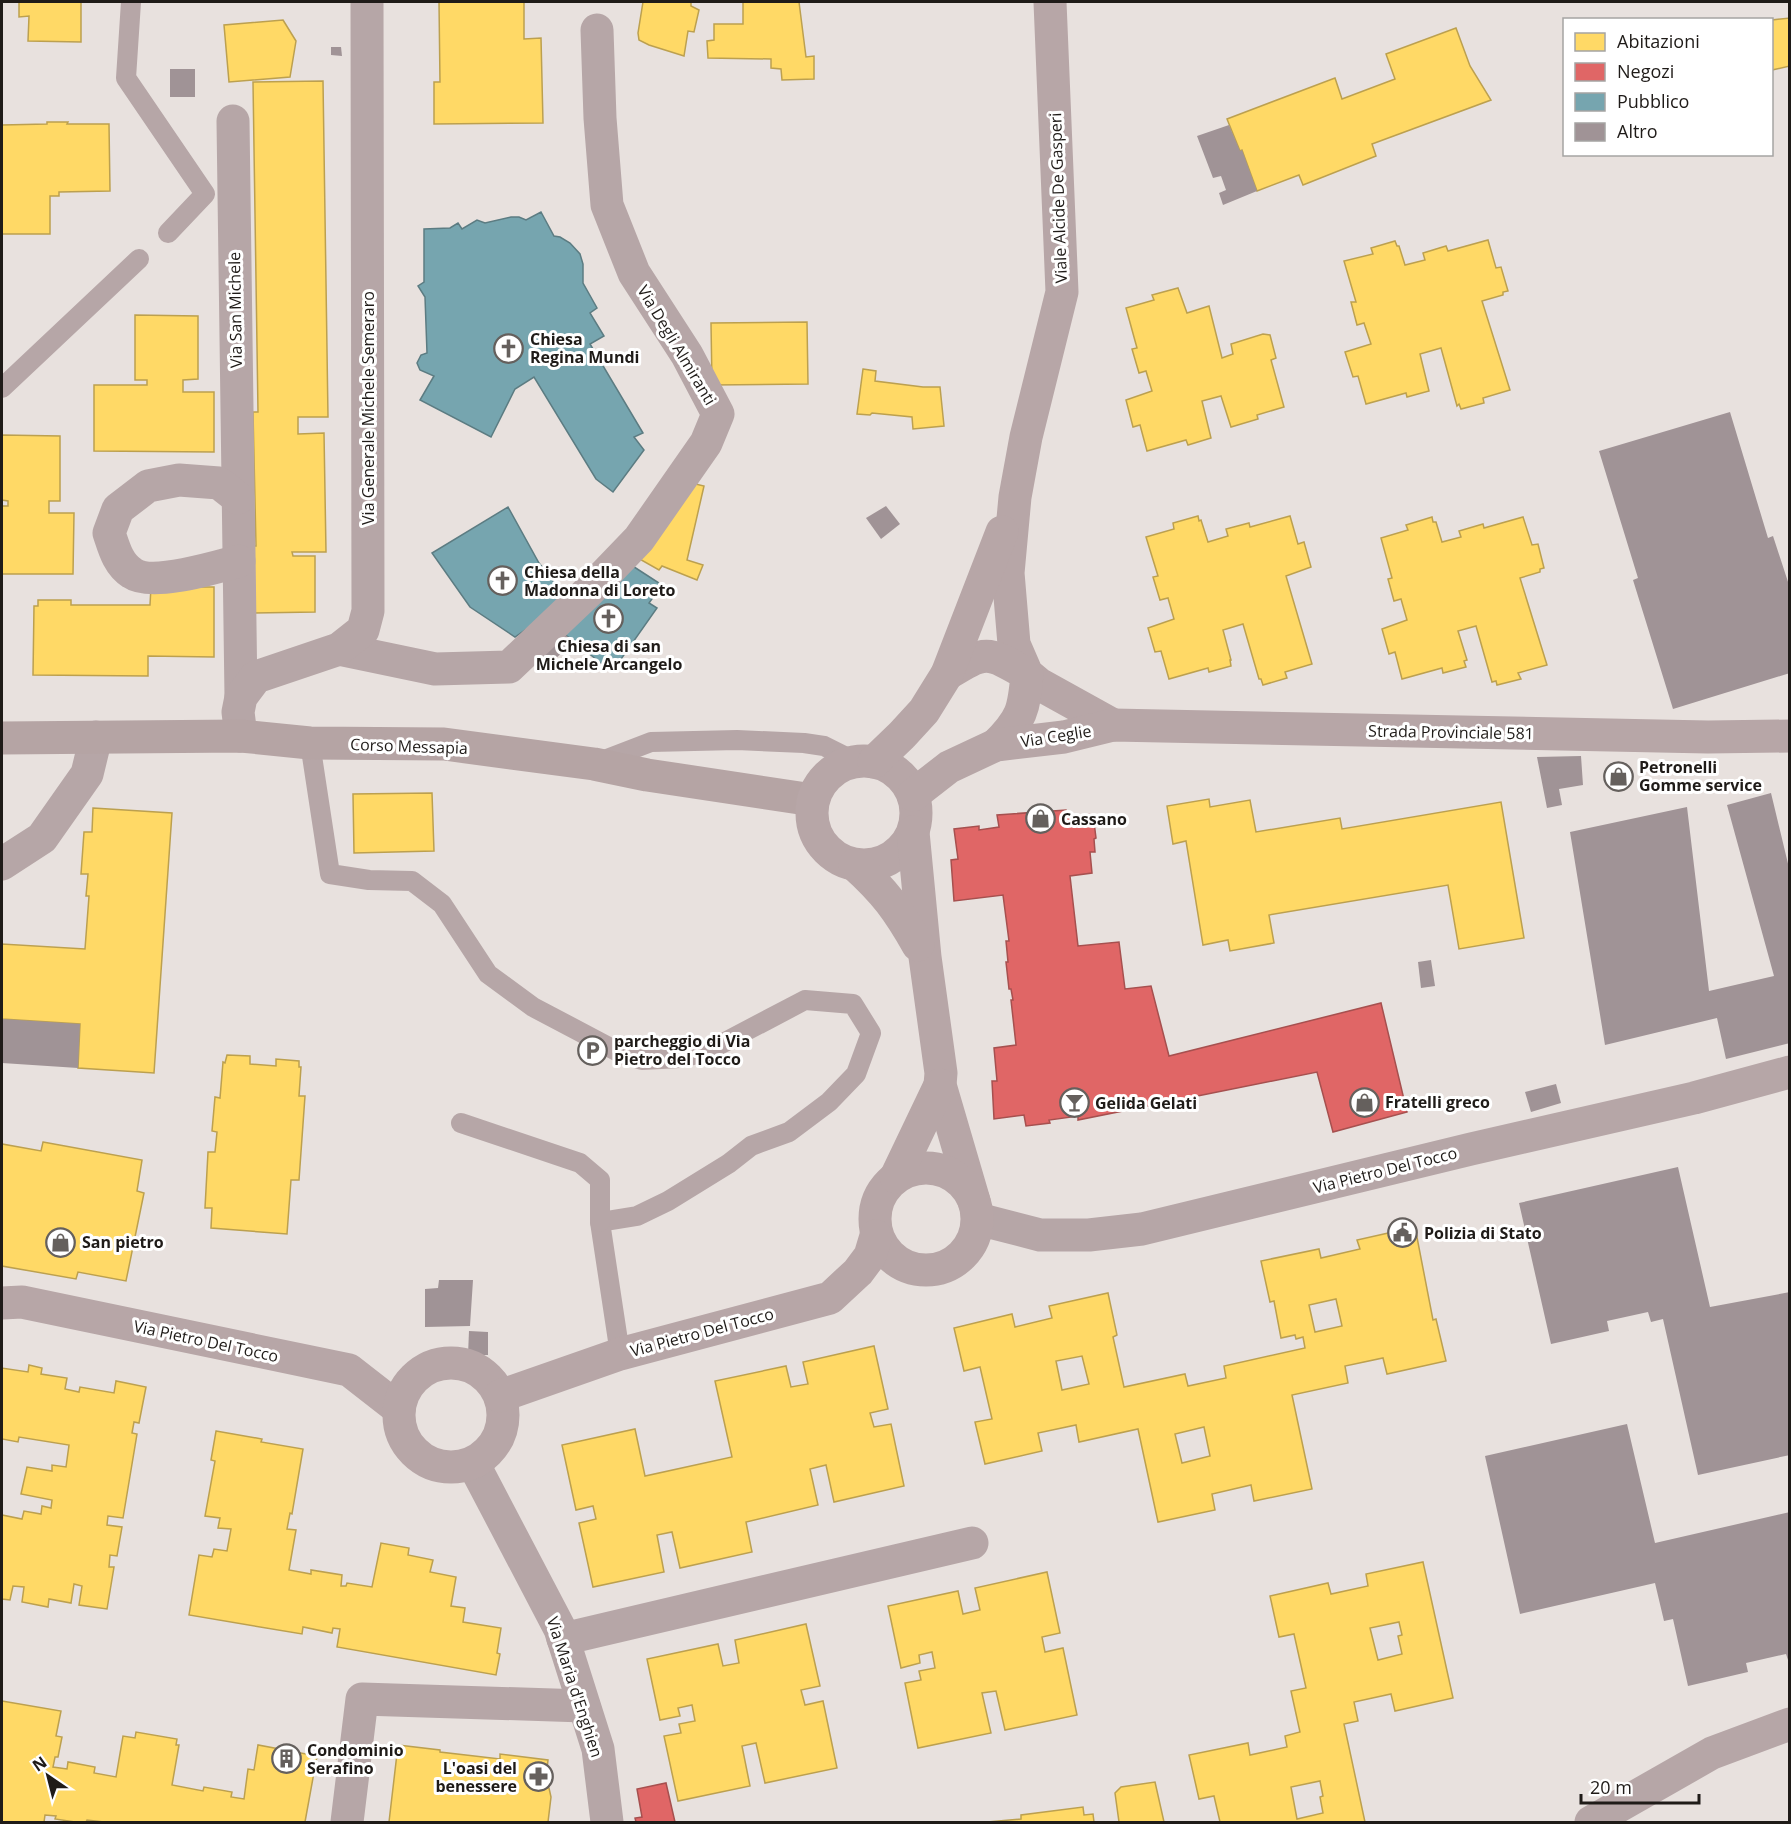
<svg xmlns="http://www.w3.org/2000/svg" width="1791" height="1824" font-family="'Open Sans',sans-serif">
	<rect width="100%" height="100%" fill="#e8e1de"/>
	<!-- homes -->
	<g fill="#ffd966" stroke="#bca04f" stroke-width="1.5" fill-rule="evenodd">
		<path d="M19 2H81V42L28 41 29 16 19 17Z"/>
		<path d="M439 2H524V39L541 38 543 123 434 124V82H440Z"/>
		<path d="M643 2H691V6L699 10 694 32 688 31 684 56 649 45 639 40 638 33Z"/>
		<path d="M743 2H799L806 57 814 56V79L782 80 781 69 771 68V59L708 58 707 41 714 40V24H743Z"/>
		<path d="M1790 18V66L1772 70V20Z"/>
		<path d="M283 20 296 41 290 77 229 82 224 25Z"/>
		<path d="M1456 28 1470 66 1491 100 1372 144 1376 156 1303 185 1299 175 1257 191 1242 150 1240 151 1227 119 1335 78 1342 99 1395 79 1386 54Z"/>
		<path d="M323 81 328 417H298V434L324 433 326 552H292L293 556H315V612L247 613 246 546H256L253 412H258L253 82Z"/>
		<path d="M47 122H68L67 124H109L110 191 59 192V196H50V234H2V125L47 124Z"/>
		<path d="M1488 240 1496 268 1501 267 1508 291 1503 292V295L1482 301 1510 390 1483 398 1484 403 1461 409 1459 404 1457 406 1441 348 1420 354 1429 391 1407 397 1406 393 1366 404 1358 376 1353 377 1345 352 1371 344 1364 323 1357 325 1351 302H1356L1344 261 1373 254 1371 248 1395 241 1397 246H1399L1405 265 1425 260 1423 253 1446 246 1448 251Z"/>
		<path d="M1178 288 1187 313 1209 306 1222 358 1233 354 1231 344 1263 334 1270 335 1276 358 1271 360 1284 407 1257 415 1258 419 1231 427 1221 396 1202 401 1211 438 1188 445 1186 440 1147 451 1140 425 1133 427 1126 400 1152 391 1146 371 1139 373 1132 349 1137 348 1126 308 1154 300 1152 295Z"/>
		<path d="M135 315 198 316V379L183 380V392H214V452L94 451V385H147V380H135Z"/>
		<path d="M807 322 808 384 712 385 711 323Z"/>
		<path d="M863 369 876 371 875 381 923 387H940L944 426 913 429 912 417 872 413 870 415 857 414Z"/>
		<path d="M2 435 60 436V501H49V513H74L73 574H2V506H8V501L2 500Z"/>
		<path d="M683 481 704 486 687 560 703 565 697 580 662 566 659 570 636 557Z"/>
		<path d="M1198 516 1199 521 1201 520 1208 542 1228 536 1226 529 1249 523 1250 527 1290 516 1298 544 1304 542 1311 567 1286 576 1312 664 1285 672 1287 678 1263 685 1261 679H1259L1243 624 1223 630 1231 660H1230L1231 666 1209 672 1208 668 1169 679 1161 651 1155 652 1148 628 1174 619 1168 598 1160 600 1153 577 1158 576 1146 537 1174 529 1173 523Z"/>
		<path d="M1432 517 1433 522H1436L1442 542 1461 537 1459 531 1483 524 1484 528 1523 517 1532 545 1538 544 1544 568 1540 569V572L1520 578 1547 665 1518 673 1521 679 1497 685 1496 681 1492 682 1476 626 1458 631 1467 660 1464 661 1466 667 1443 673 1442 668 1402 679 1395 652 1389 654 1382 629 1407 620 1401 599 1394 601 1388 579 1392 578 1381 538 1408 530 1406 525Z"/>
		<path d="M151 587H214V657L148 656V676L33 675 34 606H38V600H71V605H150Z"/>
		<path d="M432 793 434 851 354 853 353 794Z"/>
		<path d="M1209 799 1210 807 1250 800 1256 832 1340 818 1342 829 1501 802 1524 938 1459 949 1448 885 1269 915 1274 943 1230 951 1228 940 1203 945 1186 841 1173 844 1167 806Z"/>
		<path d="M93 808 172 813 154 1073 78 1068 80 1024 2 1019V944L85 949 89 896H86L88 874H81L84 832H92Z"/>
		<path d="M227 1055 250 1056V1064L276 1066V1059L299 1061V1067H301L299 1096H305L299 1180H291L287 1234 211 1228 212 1208H205L208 1152H215L217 1132 212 1131 215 1097 220 1098 223 1062 225 1063Z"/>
		<path d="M43 1142 142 1160 137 1191 144 1193 126 1281 78 1272 76 1279 2 1266V1144L41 1151Z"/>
		<path d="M1415 1227 1433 1320 1436 1319 1446 1361 1387 1374 1383 1358 1345 1366 1348 1383 1292 1395 1312 1489 1254 1501 1251 1485 1212 1494 1215 1510 1158 1522 1138 1429 1079 1442 1076 1425 1038 1433 1042 1451 985 1464 975 1422 992 1419 980 1367 964 1371 954 1328 1012 1314 1015 1327 1052 1318 1049 1306 1108 1293 1117 1335 1113 1337 1124 1387 1185 1374 1188 1386 1226 1378 1224 1366 1305 1348 1303 1337 1296 1339 1295 1335 1281 1338 1274 1301 1270 1302 1261 1261 1319 1249 1321 1258 1360 1249 1357 1240ZM1336 1299 1342 1326 1315 1332 1309 1305ZM1082 1356 1089 1384 1062 1390 1056 1361ZM1204 1427 1210 1456 1182 1463 1175 1434Z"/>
		<path d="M874 1346 888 1409 870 1413 874 1427 891 1424 904 1486 834 1502 826 1465 810 1469 818 1505 746 1522 752 1552 680 1568 672 1532 657 1535 664 1572 593 1587 579 1523 596 1519 593 1506 576 1510 562 1445 635 1429 645 1476 732 1457 715 1381 786 1366 791 1387 808 1384 803 1362Z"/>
		<path d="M29 1365 42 1368 41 1374 67 1378 65 1389 79 1392 80 1387 114 1393 116 1381 146 1387 139 1423 134 1422 132 1433 137 1434 123 1518 108 1516 107 1525 122 1527 117 1556 110 1555 109 1567H114L107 1609 79 1605 82 1586 74 1584 71 1603 49 1599 48 1607 22 1602 24 1587 13 1586 10 1600 2 1599V1515L22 1519 24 1511 41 1514 42 1506 51 1508 52 1500 21 1494 27 1467 52 1471V1465L66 1467 69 1445 19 1437 18 1442 2 1439V1368L28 1372Z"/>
		<path d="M216 1431 262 1439 261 1442 303 1449 292 1514 290 1513 287 1529 296 1530 289 1570 311 1574V1570L342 1575 341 1586H346L347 1583 372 1587 381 1543 409 1548 408 1555 433 1560 430 1572 456 1577 451 1606 465 1608 463 1622 501 1628 497 1653 500 1654 496 1675 337 1647 340 1629 333 1628 332 1633 303 1627 302 1634 189 1615 199 1555 212 1557 214 1549 227 1551 231 1529 218 1528 220 1518 205 1516 215 1461 211 1460Z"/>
		<path d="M1423 1562 1453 1698 1395 1711 1391 1694 1354 1702 1358 1721 1344 1724 1365 1822H1220L1214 1796 1199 1799 1189 1755 1248 1743 1250 1755 1287 1747 1285 1736 1300 1732 1291 1691 1306 1688 1294 1634 1279 1637 1270 1596 1328 1583 1331 1594 1368 1586 1366 1574ZM1399 1622 1402 1635 1398 1636 1402 1654 1378 1660 1370 1628ZM1320 1781 1323 1796 1320 1797 1323 1813 1297 1819 1291 1787Z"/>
		<path d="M1047 1572 1060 1633 1042 1637 1045 1652 1063 1648 1077 1715 1005 1730 996 1691 982 1693 991 1733 918 1748 905 1683 921 1680 919 1671 935 1668 932 1652 919 1655 920 1663 901 1668 888 1606 958 1591 963 1614 980 1610 975 1588Z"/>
		<path d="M806 1624 820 1686 801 1690 805 1705 823 1701 837 1768 765 1783 756 1743 742 1746 750 1786 678 1801 664 1736 681 1733 679 1724 695 1721 692 1705 678 1708 680 1716 660 1720 647 1659 718 1644 723 1666 739 1663 735 1640Z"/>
		<path d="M2 1701 61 1711 56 1736 62 1737 58 1757H55L53 1767 67 1769 68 1762 95 1767 94 1773 116 1777 123 1736 135 1738 136 1732 177 1739 176 1745H179L172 1785 203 1791 204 1787 232 1792 231 1797 244 1799 248 1769 254 1770 258 1745 317 1756 305 1822H104L87 1820 86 1822H75L55 1819 56 1816 45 1815 44 1822H2Z"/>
		<path d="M398 1745 440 1750V1752L500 1759V1754L548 1760 545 1788H549L551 1797 548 1822H389Z"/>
		<path d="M1155 1782 1164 1822H1119L1115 1793 1121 1787Z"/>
		<path d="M1083 1807 1084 1815 1093 1814 1094 1822H987L1021 1819V1815Z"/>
	</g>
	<!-- shops -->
	<g fill="#e06666" stroke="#a6504f" stroke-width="1.5">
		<path d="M1066 810 1067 817 1093 814 1096 838 1094 839 1095 852H1090L1092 873 1070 876 1078 946 1119 942 1125 989 1151 986 1169 1056 1381 1003 1407 1112 1333 1132 1317 1072 1078 1120V1116L1049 1120 1050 1123 1026 1126 1024 1115 994 1119 992 1081H997L994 1048 1016 1045 1011 1000H1013L1011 989H1009L1006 962H1008L1006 941H1009L1003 895 954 901 951 860 958 859 954 829 979 826V830L999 827 997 815Z"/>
		<path d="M666 1783 675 1822H636L635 1818 642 1817 637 1789Z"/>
	</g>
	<!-- public -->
	<g fill="#76a5af" stroke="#5c7c82" stroke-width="1.5">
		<path d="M541 212 554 236 560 237 570 243 580 254 583 264V283L597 308 590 313 604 336 590 344 643 433 634 437 644 450 613 492 596 479 534 377 515 389 491 437 420 400 434 376 420 370 417 363 421 355 427 353 425 297 418 286 424 282V229L450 228 458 223 462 229 477 220 485 223 511 217H519L526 220Z"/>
		<path d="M508 507 539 563 568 600 515 637 470 607 432 553Z"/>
		<path d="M628 563 662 585 649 603 657 608 612 672 557 628Z"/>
	</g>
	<!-- building -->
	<g fill="#a09396">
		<path d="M331 47H341L342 56 331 55Z"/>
		<rect x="170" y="69" width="25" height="28"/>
		<path d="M1229 125 1240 151 1242 150 1257 191 1223 205 1219 193 1226 190 1221 176 1213 178 1197 136Z"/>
		<path d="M1730 412 1768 538 1773 536 1790 588V673L1673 709 1633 580 1638 578 1599 451Z"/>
		<path d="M886 506 900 524 881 539 866 518Z"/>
		<path d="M557 628 574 642 555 659 531 650Z"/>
		<path d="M1581 756 1583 785 1559 789 1562 805 1547 808 1537 757Z"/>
		<path d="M1771 793 1790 872V1043L1726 1059 1717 1018 1605 1045 1570 832 1687 807 1709 991 1774 976 1727 805Z"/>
		<path d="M1431 960 1435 986 1421 988 1418 962Z"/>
		<path d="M2 1019 80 1024 78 1068 2 1063Z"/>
		<path d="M1556 1084 1561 1103 1531 1112 1525 1092Z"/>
		<path d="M1678 1167 1710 1307 1790 1292V1455L1698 1475 1663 1319 1651 1322 1648 1312 1607 1321 1609 1331 1551 1344 1519 1203Z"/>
		<path d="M439 1280H473L470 1326 425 1327V1289L438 1288Z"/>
		<path d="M469 1331 488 1332V1355H468Z"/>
		<path d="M1627 1424 1655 1543 1790 1512V1666L1786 1654 1746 1663 1748 1672 1688 1686 1673 1619 1664 1621 1655 1583 1520 1614 1485 1456Z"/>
	</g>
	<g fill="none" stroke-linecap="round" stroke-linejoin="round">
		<!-- lane -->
		<g stroke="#b6a6a7" stroke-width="20">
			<path d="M131 2 126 78 205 194 168 233"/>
			<path d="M2 388 139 259"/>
			<path d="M310 743 330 874 369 880 412 881 442 904 488 974 533 1007 622 1054 642 1060 680 1058 706 1052 805 1000 853 1004 871 1033 856 1074 829 1102 789 1132 751 1146 728 1164 668 1201 637 1216 600 1222 620 1354"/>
			<path d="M599 762 651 742 737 740 804 743 824 746 856 762"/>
			<path d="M461 1123 580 1163 600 1180V1222"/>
		</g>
		<!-- street -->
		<g stroke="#b6a6a7" stroke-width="33">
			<path d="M233 121 241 697"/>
			<path d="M238 498 219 483 179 480 148 486 118 509 109 533C114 548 118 564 132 573 152 587 216 567 239 561"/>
			<path d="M339 649 435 669 509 667 589 591 639 539 706 443 718 414 687 355 634 273 607 205 600 118 597 30"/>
			<path d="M241 736 238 712 241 697 256 677 339 649 363 630 368 611 367 2"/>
			<path d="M2 864 42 838 87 774 96 737"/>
			<path d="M978 1219 1040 1235H1089L1142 1229 1471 1149 1694 1098 1790 1072"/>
			<path d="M473 1463 560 1629 598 1749 607 1822"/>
			<path d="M563 1639 972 1543"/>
			<path d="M347 1822 362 1699 584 1706"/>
			<path d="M1591 1822 1712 1753 1790 1724"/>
		</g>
		<!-- secondary -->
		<path stroke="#b5a4a4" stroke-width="33" d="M2 738 241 736 310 743 444 744 594 764 647 775 813 800"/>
		<!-- primary -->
		<g stroke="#b7a6a7" stroke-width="33">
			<path d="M1050 2 1062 292 1026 437 1015 497 1008 573 1014 644 1027 674 1039 684 1113 725"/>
			<path d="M947 674C986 650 987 651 1027 674 1024 710 1022 719 996 745"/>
			<circle cx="864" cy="813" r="52"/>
			<path d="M874 762 902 735 924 711 947 674 1002 532"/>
			<path d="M913 795 949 767 996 745 1064 737 1113 725 1708 737 1790 736"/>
			<path d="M913 832 925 957 941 1073 940 1085 974 1201"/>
			<path d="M855 865C885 892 898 910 918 945"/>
			<circle cx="926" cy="1219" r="51"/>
			<path d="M896 1177 940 1085"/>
			<path d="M2 1303 22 1302 349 1370 399 1409"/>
			<circle cx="451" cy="1415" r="52"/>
			<path d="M500 1396 620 1354 830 1298 858 1272 870 1256 876 1236"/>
		</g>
	</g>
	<!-- icons -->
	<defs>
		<symbol id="church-ring" viewBox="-11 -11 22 22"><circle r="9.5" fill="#fff" stroke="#65605d" stroke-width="1.5"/><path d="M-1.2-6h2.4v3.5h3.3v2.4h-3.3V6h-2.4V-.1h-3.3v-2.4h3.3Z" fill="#65605d"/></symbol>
		<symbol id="shop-ring" viewBox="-11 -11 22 22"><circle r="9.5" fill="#fff" stroke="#65605d" stroke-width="1.5"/><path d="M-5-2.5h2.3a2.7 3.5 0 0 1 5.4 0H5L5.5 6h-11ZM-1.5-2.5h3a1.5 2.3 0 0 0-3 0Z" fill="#65605d"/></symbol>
		<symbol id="parking-ring" viewBox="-11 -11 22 22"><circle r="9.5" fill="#fff" stroke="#65605d" stroke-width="1.5"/><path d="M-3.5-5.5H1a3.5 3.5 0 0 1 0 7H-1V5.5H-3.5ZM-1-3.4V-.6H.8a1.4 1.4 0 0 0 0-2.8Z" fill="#65605d"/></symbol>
		<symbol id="bar-ring" viewBox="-11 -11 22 22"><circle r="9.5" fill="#fff" stroke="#65605d" stroke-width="1.5"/><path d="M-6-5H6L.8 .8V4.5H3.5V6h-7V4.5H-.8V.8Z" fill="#65605d"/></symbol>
		<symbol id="civic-ring" viewBox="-11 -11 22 22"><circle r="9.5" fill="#fff" stroke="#65605d" stroke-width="1.5"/><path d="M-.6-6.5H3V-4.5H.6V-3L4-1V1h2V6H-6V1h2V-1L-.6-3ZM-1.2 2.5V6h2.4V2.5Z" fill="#65605d"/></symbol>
		<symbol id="building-ring" viewBox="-11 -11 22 22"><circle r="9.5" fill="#fff" stroke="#65605d" stroke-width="1.5"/><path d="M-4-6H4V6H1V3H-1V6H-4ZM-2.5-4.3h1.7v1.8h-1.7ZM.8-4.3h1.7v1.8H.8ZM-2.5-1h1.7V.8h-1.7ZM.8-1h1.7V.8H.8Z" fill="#65605d"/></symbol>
		<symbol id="pharmacy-ring" viewBox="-11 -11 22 22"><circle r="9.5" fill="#fff" stroke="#65605d" stroke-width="1.5"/><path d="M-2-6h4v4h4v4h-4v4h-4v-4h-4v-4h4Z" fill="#65605d"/></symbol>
	</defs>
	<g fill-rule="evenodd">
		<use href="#church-ring" x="492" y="332" width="33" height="33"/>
		<use href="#church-ring" x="486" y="564" width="33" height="33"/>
		<use href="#church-ring" x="592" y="602" width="33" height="33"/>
		<use href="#shop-ring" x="1602" y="760" width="33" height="33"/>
		<use href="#shop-ring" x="1024" y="802" width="33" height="33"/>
		<use href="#parking-ring" x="576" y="1034" width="33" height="33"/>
		<use href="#shop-ring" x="1348" y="1086" width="33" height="33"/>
		<use href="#bar-ring" x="1058" y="1086" width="33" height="33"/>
		<use href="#civic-ring" x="1386" y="1216" width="33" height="33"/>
		<use href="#shop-ring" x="44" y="1226" width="33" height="33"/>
		<use href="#building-ring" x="270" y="1742" width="33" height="33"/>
		<use href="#pharmacy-ring" x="522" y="1760" width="33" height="33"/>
	</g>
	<g text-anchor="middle" stroke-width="6" stroke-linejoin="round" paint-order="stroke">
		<!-- street labels -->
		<g font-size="16" fill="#1f1b18" stroke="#fff">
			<text transform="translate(1058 198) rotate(-92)" y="6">Viale Alcide De Gasperi</text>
			<text transform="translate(235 310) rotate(-91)" y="6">Via San Michele</text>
			<text transform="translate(677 345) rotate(59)" y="6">Via Degli Almiranti</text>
			<text transform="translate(368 408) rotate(-90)" y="6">Via Generale Michele Semeraro</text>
			<text transform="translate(1451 732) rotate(1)" y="6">Strada Provinciale 581</text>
			<text transform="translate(1056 736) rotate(-9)" y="6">Via Ceglie</text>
			<text transform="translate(409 746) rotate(2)" y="6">Corso Messapia</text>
			<text transform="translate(1385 1170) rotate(-14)" y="6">Via Pietro Del Tocco</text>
			<text transform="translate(702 1332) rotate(-15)" y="6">Via Pietro Del Tocco</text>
			<text transform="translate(206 1341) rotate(12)" y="6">Via Pietro Del Tocco</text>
			<text transform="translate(575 1687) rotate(72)" y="6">Via Maria d'Enghien</text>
		</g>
		<!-- poi labels -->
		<g font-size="16" font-weight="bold" fill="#1f1b18" stroke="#fff" text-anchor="start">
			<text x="530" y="345">Chiesa<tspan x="530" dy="18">Regina Mundi</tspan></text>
			<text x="524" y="578">Chiesa della<tspan x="524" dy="18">Madonna di Loreto</tspan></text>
			<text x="609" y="652" text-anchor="middle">Chiesa di san<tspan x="609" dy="18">Michele Arcangelo</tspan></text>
			<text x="1639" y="773">Petronelli<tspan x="1639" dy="18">Gomme service</tspan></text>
			<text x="1061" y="825">Cassano</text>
			<text x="614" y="1047">parcheggio di Via<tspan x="614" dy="18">Pietro del Tocco</tspan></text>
			<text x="1385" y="1108">Fratelli greco</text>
			<text x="1095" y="1109">Gelida Gelati</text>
			<text x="1424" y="1239">Polizia di Stato</text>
			<text x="82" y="1248">San pietro</text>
			<text x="307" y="1756">Condominio<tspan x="307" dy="18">Serafino</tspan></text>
			<text x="517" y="1774" text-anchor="end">L'oasi del<tspan x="517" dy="18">benessere</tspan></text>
		</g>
	</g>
	<!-- border -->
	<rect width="1791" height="1824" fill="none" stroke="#1f1b18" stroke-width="6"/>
	<!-- legend -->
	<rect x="1563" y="18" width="210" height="138" fill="#ffffff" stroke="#a5a4a3" stroke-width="1.5"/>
	<rect x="1575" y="33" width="30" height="18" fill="#ffd966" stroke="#a5a4a3" stroke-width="1.5"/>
	<text x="1617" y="48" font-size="18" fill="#1f1b18">Abitazioni</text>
	<rect x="1575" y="63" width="30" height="18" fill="#e06666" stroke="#a5a4a3" stroke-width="1.5"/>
	<text x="1617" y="78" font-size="18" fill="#1f1b18">Negozi</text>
	<rect x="1575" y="93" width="30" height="18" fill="#76a5af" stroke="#a5a4a3" stroke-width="1.5"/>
	<text x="1617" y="108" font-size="18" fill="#1f1b18">Pubblico</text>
	<rect x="1575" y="123" width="30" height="18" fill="#a09396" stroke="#a5a4a3" stroke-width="1.5"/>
	<text x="1617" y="138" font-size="18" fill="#1f1b18">Altro</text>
	<!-- north arrow -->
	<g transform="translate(48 1776) rotate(325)" stroke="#ffffff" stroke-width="4.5" paint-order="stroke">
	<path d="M0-4.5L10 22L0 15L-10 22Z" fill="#1f1b18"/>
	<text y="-9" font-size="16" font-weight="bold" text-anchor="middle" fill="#1f1b18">N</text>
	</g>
	<!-- scale -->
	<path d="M1581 1794v9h118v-9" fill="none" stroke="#1f1b18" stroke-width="3"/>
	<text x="1590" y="1794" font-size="18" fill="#1f1b18" stroke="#ffffff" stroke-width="4.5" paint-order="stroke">20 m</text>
</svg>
